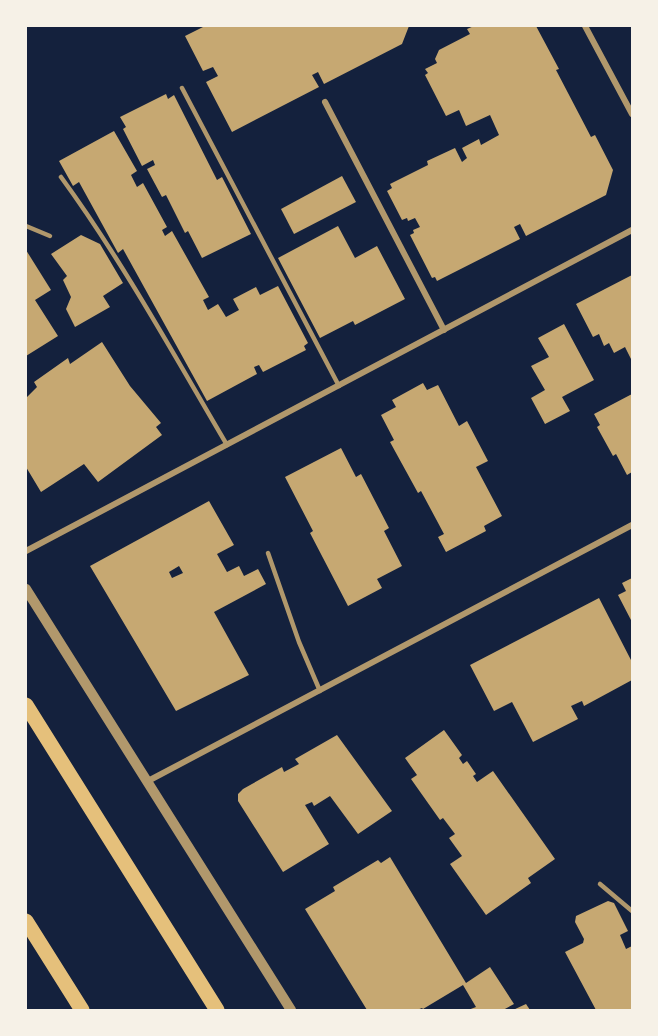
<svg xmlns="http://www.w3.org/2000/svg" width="658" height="1036" font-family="Rubik,sans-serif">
	<rect width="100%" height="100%" fill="#14213d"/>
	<!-- building -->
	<g fill="#c6a872" fill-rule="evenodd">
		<path d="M205 26H409L402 44 324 84 318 72 312 75 319 87 232 132 206 82 218 76 213 67 203 71 185 36Z"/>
		<path d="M474 26H536L559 69 556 70 591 137 595 135 613 170 606 195 526 236 520 224 514 227 520 239 437 281 435 277 432 278 410 235 414 233 413 230 420 227 415 218 408 221 407 218 402 220 387 191 392 188 390 184 428 165 427 161 455 148 462 162 467 158 462 148 479 139 481 145 499 135 490 115 466 126 459 110 446 116 425 75 428 73 425 69 437 63 435 59 439 50 470 34 467 29Z"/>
		<path d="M166 94 168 99 174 95 217 180 222 177 251 234 202 258 188 231 185 233 166 195 162 197 147 169 155 165 153 160 142 166 123 129 126 127 120 117Z"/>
		<path d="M114 131 137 171 131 175 137 187 143 183 167 227 162 230 165 236 172 231 209 297 203 300 208 310 218 304 226 317 239 310 233 299 256 287 260 295 278 286 308 343 304 346 306 350 263 372 259 365 254 367 257 374 207 401 123 249 118 253 79 182 73 186 59 161Z"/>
		<path d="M342 176 356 202 294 234 281 209Z"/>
		<path d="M338 226 355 258 377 246 405 299 355 325 353 321 320 338 278 258Z"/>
		<path d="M81 235 100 244 123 283 103 296 110 307 75 327 66 309 71 297 63 280 67 276 51 254Z"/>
		<path d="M26 250 51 290 35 300 58 336 26 356Z"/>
		<path d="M632 275V361L625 347 614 353 609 343 604 346 599 334 593 337 576 304Z"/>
		<path d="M564 324 594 380 562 397 570 411 545 424 531 398 545 390 531 366 549 357 538 338Z"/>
		<path d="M102 342 130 386 161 423 156 427 162 435 98 482 84 464 41 492 26 467V398L37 387 34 382 68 358 70 364Z"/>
		<path d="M423 383 427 390 438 385 459 426 467 421 488 461 476 467 502 516 484 526 486 531 446 552 438 537 444 534 421 491 418 493 390 442 394 440 381 415 396 407 392 400Z"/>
		<path d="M632 394V472L627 475 616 454 613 456 597 427 600 425 594 414Z"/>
		<path d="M341 448 356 477 361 474 389 528 384 531 402 566 377 579 382 588 348 606 310 533 313 531 285 477Z"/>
		<path d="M209 501 234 545 217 554 227 572 239 566 244 576 258 569 266 584 214 612 249 675 176 711 90 566ZM179 566 183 573 172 578 169 572Z"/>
		<path d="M632 578V622L618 595 626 591 622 583Z"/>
		<path d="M599 598 632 662V680L584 706 582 701 571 706 578 719 533 742 512 702 494 711 470 665Z"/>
		<path d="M444 730 462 755 459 758 463 764 467 761 476 774 473 776 477 782 493 771 555 859 528 878 531 883 486 915 450 864 462 856 449 838 455 834 443 818 440 820 411 779 417 775 405 758Z"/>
		<path d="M337 735 392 811 358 834 330 796 314 806 312 802 305 805 329 844 283 872 238 801V794L243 789 282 767 284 772 299 764 295 759Z"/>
		<path d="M390 857 466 983 490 967 514 1004 503 1010H468L476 1007 463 985 423 1009 422 1008 417 1010H367L305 909 335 891 333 887 378 860 381 863Z"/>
		<path d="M608 901 614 903 628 931 620 935 626 949 632 946V1010H596L565 952 583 943 584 939 575 922 576 916Z"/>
		<path d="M526 1004 530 1010H513Z"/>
	</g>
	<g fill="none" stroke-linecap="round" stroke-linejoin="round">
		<!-- service -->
		<g stroke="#b1986c" stroke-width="4.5">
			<path d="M182 88 339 386"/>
			<path d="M61 177C123 262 174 355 227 445"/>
			<path d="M26 226 50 236"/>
			<path d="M268 553 299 642 320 691"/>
			<path d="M600 884 632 911"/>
		</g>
		<!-- minor -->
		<g stroke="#b1986c" stroke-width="6">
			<path d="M585 26 632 114"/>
			<path d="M325 102 444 330"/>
			<path d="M26 551 632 230"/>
			<path d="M148 781 632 525"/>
		</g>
		<!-- tertiary -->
		<path stroke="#b1986c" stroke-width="10" d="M26 589 291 1010"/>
		<!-- primary -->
		<g stroke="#e5c07b" stroke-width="15">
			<path d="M26 705 217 1010"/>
			<path d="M26 921 82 1010"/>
		</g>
	</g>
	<!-- border -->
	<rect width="658" height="1036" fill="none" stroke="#f6f1e7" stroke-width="54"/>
</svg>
